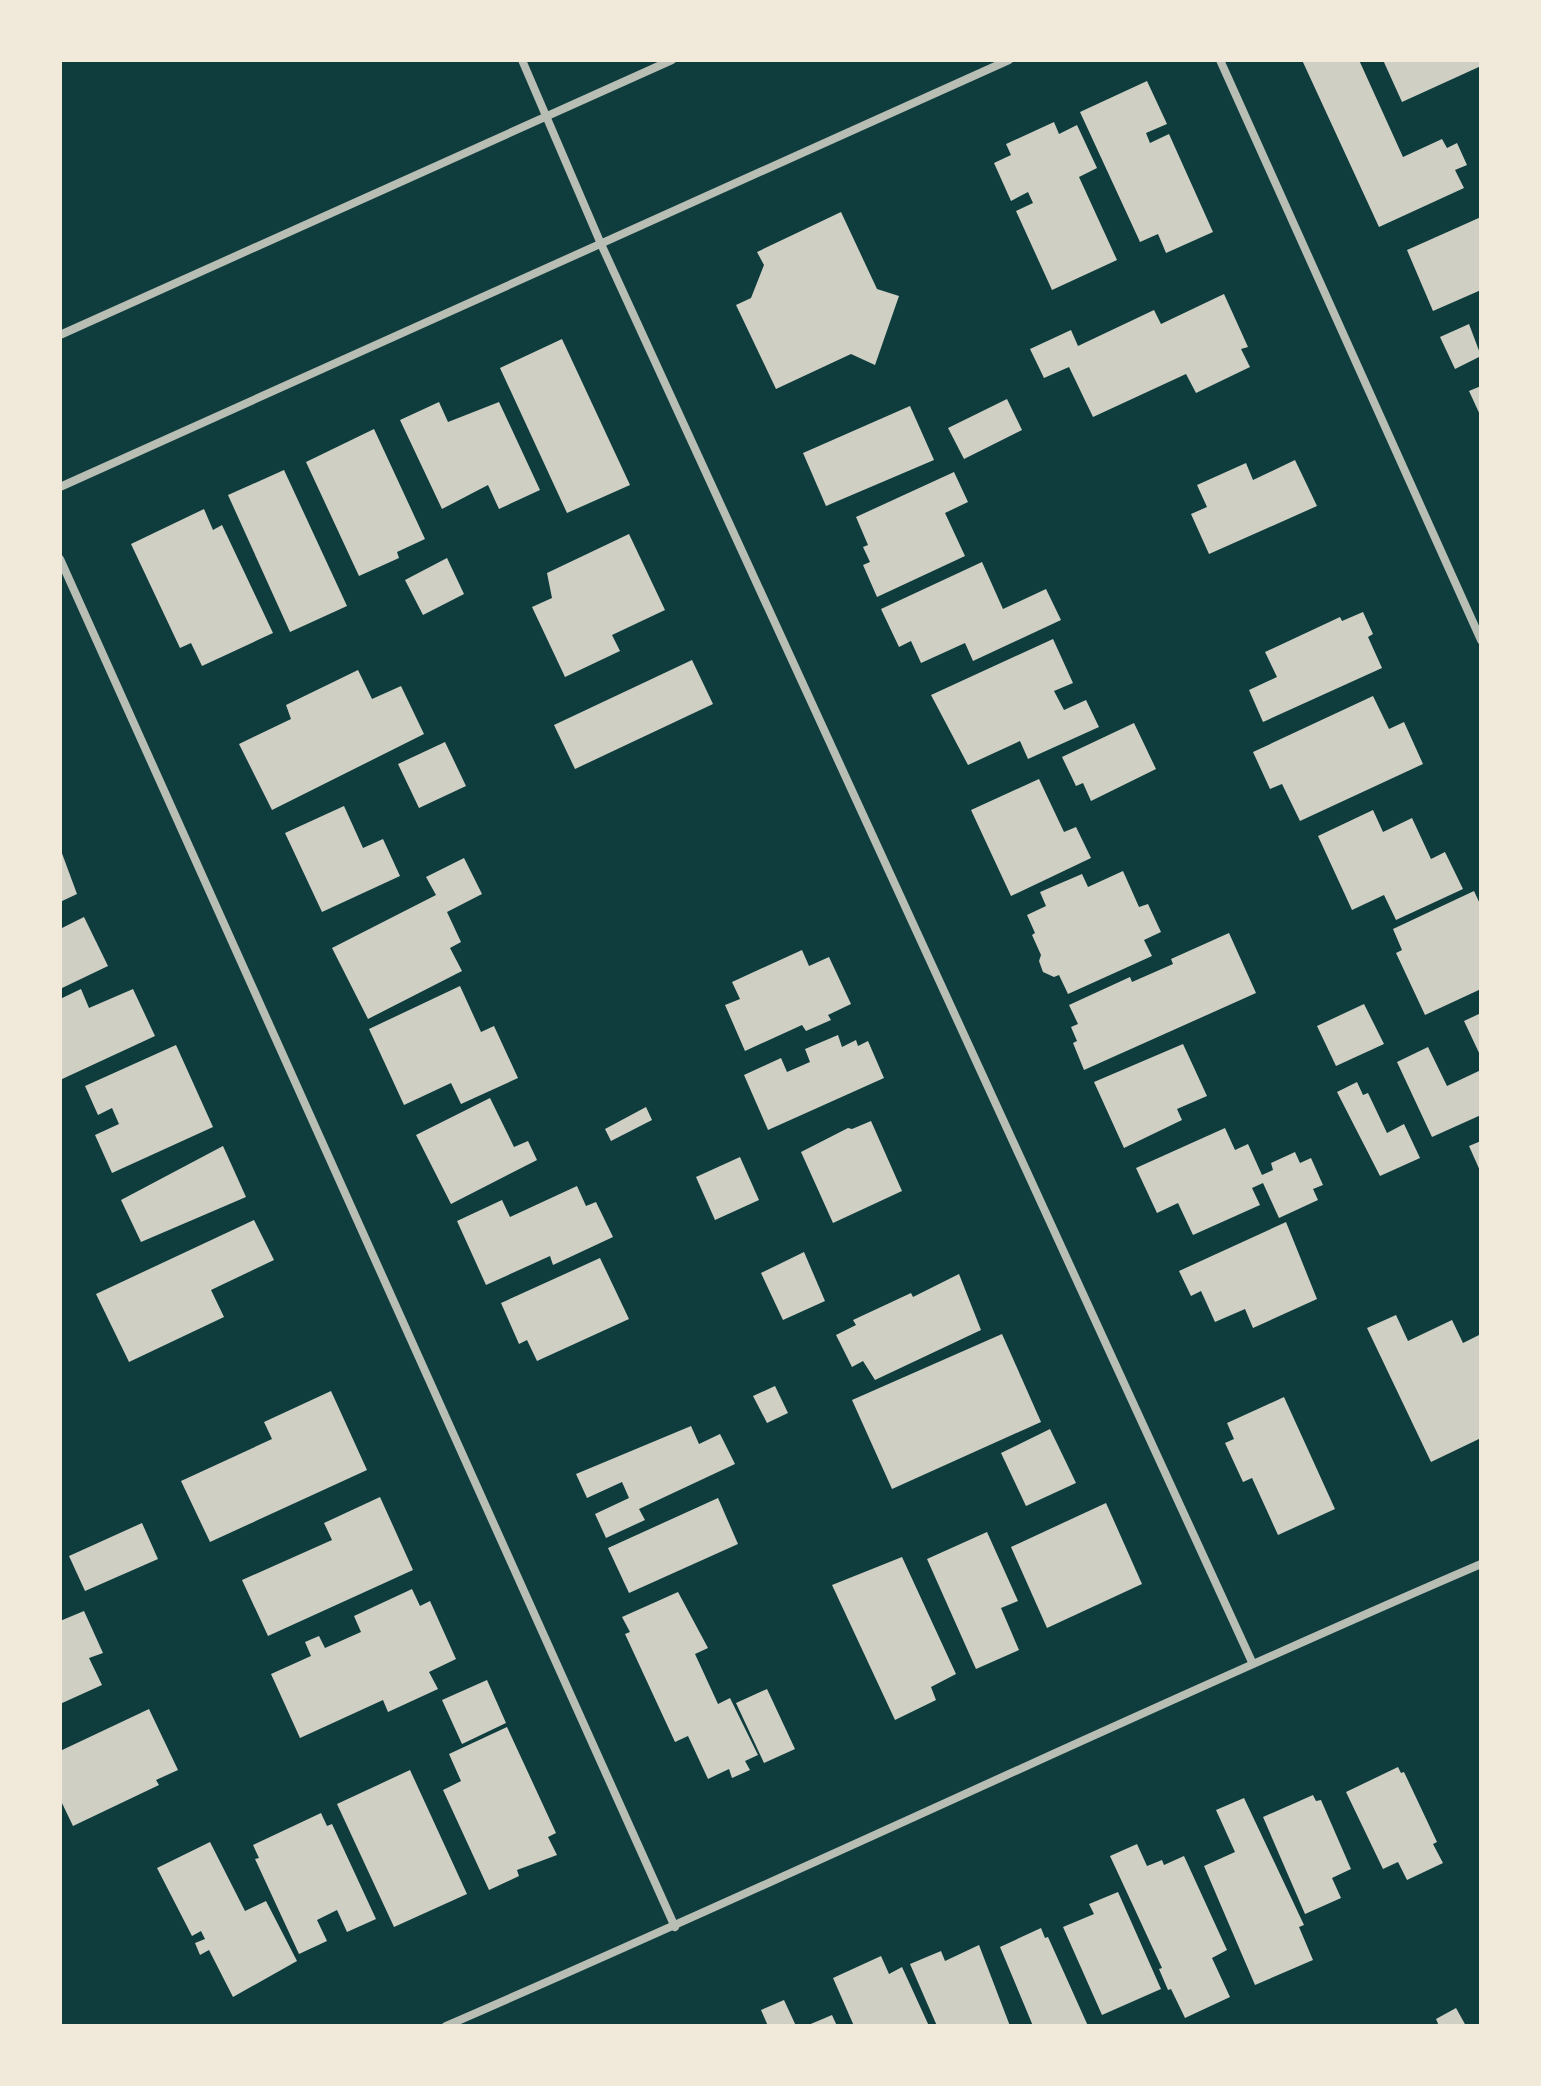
<svg xmlns="http://www.w3.org/2000/svg" width="1541" height="2086" font-family="'Asap Condensed',sans-serif">
	<rect width="100%" height="100%" fill="#0f3d3e"/>
	<!-- building -->
	<g fill="#cfcfc3">
		<path d="M1302 60H1359L1403 157 1442 139 1447 148 1457 143 1467 165 1455 170 1464 188 1379 227Z"/>
		<path d="M1383 60H1481V66L1402 102Z"/>
		<path d="M1147 81 1167 124 1146 133 1150 143 1169 134 1213 232 1166 253 1158 234 1140 242 1080 112Z"/>
		<path d="M1054 122 1059 134 1077 125 1097 168 1079 177 1117 260 1052 290 1016 211 1033 203 1028 192 1011 201 994 163 1011 155 1006 144Z"/>
		<path d="M841 212 877 289 899 296 875 365 851 354 776 389 736 305 751 298 764 265 757 252Z"/>
		<path d="M1481 217V290L1433 311 1407 250Z"/>
		<path d="M1224 294 1248 347 1241 349 1250 367 1196 393 1186 374 1093 417 1069 367 1044 378 1030 349 1071 330 1078 346 1154 310 1161 324Z"/>
		<path d="M1469 324 1481 356 1455 369 1440 337Z"/>
		<path d="M562 339 630 485 567 513 500 368Z"/>
		<path d="M1481 386V417L1469 391Z"/>
		<path d="M1007 399 1022 430 964 459 948 428Z"/>
		<path d="M439 402 448 422 499 402 540 490 499 509 488 485 442 509 400 420Z"/>
		<path d="M910 406 934 460 826 506 803 453Z"/>
		<path d="M374 429 425 539 397 552 399 558 359 576 306 462Z"/>
		<path d="M1295 460 1317 506 1209 554 1191 514 1207 507 1197 485 1246 463 1253 480Z"/>
		<path d="M284 470 347 606 290 632 228 495Z"/>
		<path d="M954 472 968 502 945 513 965 556 877 597 863 565 870 562 863 547 868 545 856 517Z"/>
		<path d="M204 509 213 530 222 525 273 633 202 666 191 643 180 648 131 544Z"/>
		<path d="M629 534 665 610 612 635 620 651 565 677 532 607 552 598 547 573Z"/>
		<path d="M447 558 464 594 423 615 405 580Z"/>
		<path d="M982 562 1003 609 1046 589 1061 620 973 661 965 643 921 663 911 641 899 647 881 609Z"/>
		<path d="M1363 612 1373 634 1368 637 1382 668 1263 722 1249 690 1277 677 1265 652 1340 617 1342 621Z"/>
		<path d="M1053 639 1073 683 1054 691 1064 710 1086 700 1099 727 1028 759 1020 741 968 765 931 695Z"/>
		<path d="M692 660 713 704 575 769 554 725Z"/>
		<path d="M358 670 372 699 401 686 424 734 272 810 239 744 291 719 286 705Z"/>
		<path d="M1373 696 1389 729 1404 722 1423 764 1300 821 1282 784 1270 789 1253 752Z"/>
		<path d="M1134 723 1156 769 1091 801 1083 783 1076 786 1062 757Z"/>
		<path d="M445 742 466 786 419 808 398 764Z"/>
		<path d="M1039 779 1064 832 1076 827 1091 858 1011 896 971 810Z"/>
		<path d="M344 806 363 848 383 839 400 876 322 912 285 833Z"/>
		<path d="M1373 810 1383 832 1412 818 1431 859 1445 852 1463 889 1396 920 1384 895 1352 910 1318 836Z"/>
		<path d="M60 848 77 894 60 902Z"/>
		<path d="M464 858 482 894 447 912 461 942 450 948 462 971 368 1019 332 948 436 895 426 877Z"/>
		<path d="M1123 871 1139 907 1148 904 1161 932 1144 940 1152 956 1068 994 1059 975 1054 977 1043 972 1039 961 1041 955 1032 935 1035 933 1027 915 1046 906 1040 892 1082 874 1088 887Z"/>
		<path d="M1474 891 1481 906V989L1425 1015 1396 953 1402 950 1393 929Z"/>
		<path d="M84 917 108 966 60 989V929Z"/>
		<path d="M1229 933 1256 993 1084 1070 1073 1043 1077 1041 1071 1027 1078 1024 1069 1005 1130 977 1132 982 1173 964 1171 959Z"/>
		<path d="M802 950 809 966 829 957 851 1004 828 1015 831 1020 806 1031 802 1025 745 1051 725 1005 740 999 732 982Z"/>
		<path d="M460 986 481 1032 494 1026 518 1078 461 1104 451 1083 404 1105 369 1029Z"/>
		<path d="M81 989 89 1008 133 989 155 1036 60 1080V999Z"/>
		<path d="M1364 1004 1384 1044 1336 1066 1317 1026Z"/>
		<path d="M1481 1013V1057L1464 1021Z"/>
		<path d="M838 1035 842 1047 856 1040 858 1046 868 1041 884 1078 768 1130 744 1075 781 1058 787 1072 810 1062 805 1049Z"/>
		<path d="M1183 1044 1207 1096 1177 1109 1182 1120 1124 1148 1094 1082Z"/>
		<path d="M176 1045 213 1127 112 1173 95 1135 119 1124 112 1108 98 1115 85 1086Z"/>
		<path d="M1428 1047 1447 1086 1481 1070V1115L1432 1137 1397 1062Z"/>
		<path d="M1357 1082 1363 1095 1368 1093 1387 1133 1404 1124 1420 1158 1380 1176 1337 1092Z"/>
		<path d="M490 1098 514 1147 528 1141 537 1160 451 1204 416 1135Z"/>
		<path d="M646 1107 652 1120 611 1141 605 1129Z"/>
		<path d="M871 1121 902 1191 833 1223 801 1152 848 1128 852 1129Z"/>
		<path d="M1225 1128 1235 1150 1248 1144 1262 1175 1273 1170 1271 1163 1295 1152 1300 1163 1311 1158 1323 1185 1313 1189 1318 1200 1279 1218 1263 1183 1252 1188 1260 1205 1193 1235 1178 1203 1157 1213 1136 1168Z"/>
		<path d="M1481 1141V1173L1469 1146Z"/>
		<path d="M223 1146 246 1197 141 1242 121 1200Z"/>
		<path d="M740 1157 759 1200 715 1220 696 1177Z"/>
		<path d="M577 1186 586 1206 596 1202 613 1237 553 1265 550 1256 486 1285 457 1221 502 1200 510 1217Z"/>
		<path d="M254 1220 274 1260 211 1290 224 1317 129 1362 96 1294Z"/>
		<path d="M1286 1222 1317 1299 1253 1328 1245 1309 1215 1322 1201 1291 1191 1296 1179 1271Z"/>
		<path d="M804 1252 825 1301 783 1320 761 1273Z"/>
		<path d="M600 1258 629 1319 537 1361 527 1340 519 1344 501 1303Z"/>
		<path d="M959 1274 981 1330 875 1380 863 1361 852 1367 836 1335 856 1325 853 1320 911 1293 913 1297Z"/>
		<path d="M1396 1315 1408 1341 1452 1320 1463 1343 1481 1334V1438L1431 1462 1367 1328Z"/>
		<path d="M1002 1334 1041 1422 892 1489 852 1400Z"/>
		<path d="M775 1386 788 1413 767 1423 753 1396Z"/>
		<path d="M331 1391 367 1470 210 1542 181 1481 272 1439 264 1422Z"/>
		<path d="M1284 1397 1335 1509 1278 1535 1252 1478 1243 1482 1225 1443 1234 1439 1227 1423Z"/>
		<path d="M691 1426 699 1444 720 1434 735 1464 639 1509 645 1520 606 1538 595 1514 629 1498 622 1482 587 1498 576 1474Z"/>
		<path d="M1050 1429 1076 1483 1026 1506 1001 1453Z"/>
		<path d="M380 1497 413 1570 268 1636 242 1580 332 1540 324 1523Z"/>
		<path d="M718 1498 738 1544 629 1593 608 1548Z"/>
		<path d="M1106 1503 1142 1584 1047 1628 1011 1547Z"/>
		<path d="M142 1523 158 1559 85 1591 69 1556Z"/>
		<path d="M987 1532 1018 1601 1001 1608 1019 1650 976 1669 927 1559Z"/>
		<path d="M902 1557 956 1674 931 1687 936 1700 895 1720 832 1585Z"/>
		<path d="M412 1589 420 1606 430 1601 456 1659 429 1672 438 1689 388 1712 383 1700 300 1738 271 1674 311 1656 305 1642 319 1636 325 1648 361 1632 354 1616Z"/>
		<path d="M678 1592 708 1648 695 1654 718 1704 730 1698 758 1755 745 1761 750 1770 732 1778 729 1769 708 1779 688 1736 675 1742 625 1634 630 1632 622 1617Z"/>
		<path d="M84 1611 103 1653 89 1658 102 1685 60 1704V1621Z"/>
		<path d="M487 1680 506 1723 462 1744 442 1700Z"/>
		<path d="M767 1689 795 1749 764 1763 736 1703Z"/>
		<path d="M149 1709 178 1770 156 1780 159 1785 73 1826 60 1799V1751Z"/>
		<path d="M507 1727 556 1833 548 1837 557 1855 517 1870 519 1876 489 1890 443 1790 461 1781 449 1754Z"/>
		<path d="M1398 1767 1401 1773 1404 1772 1437 1842 1433 1844 1443 1863 1407 1880 1398 1862 1383 1869 1346 1792Z"/>
		<path d="M410 1770 467 1894 394 1927 337 1804Z"/>
		<path d="M1313 1795 1316 1801 1321 1800 1351 1869 1332 1878 1341 1898 1305 1914 1263 1817Z"/>
		<path d="M1244 1798 1304 1925 1299 1927 1313 1960 1255 1985 1204 1866 1235 1852 1216 1810Z"/>
		<path d="M321 1813 327 1826 332 1824 376 1919 347 1932 337 1910 317 1920 327 1941 299 1954 255 1859 259 1858 253 1845Z"/>
		<path d="M210 1842 245 1911 266 1901 297 1961 233 1997 209 1950 200 1955 195 1943 205 1939 201 1931 192 1936 157 1868Z"/>
		<path d="M1137 1844 1147 1866 1162 1860 1164 1865 1184 1856 1227 1950 1212 1958 1230 1997 1185 2018 1171 1989 1168 1990 1159 1969 1162 1968 1110 1856Z"/>
		<path d="M1118 1892 1161 1989 1102 2015 1063 1927 1094 1914 1089 1904Z"/>
		<path d="M1041 1928 1045 1938 1048 1937 1088 2026H1033L1000 1947Z"/>
		<path d="M979 1945 1010 2026H937L910 1964 941 1951 945 1961Z"/>
		<path d="M881 1956 889 1974 902 1967 929 2026H854L833 1978Z"/>
		<path d="M784 2000 796 2026H768L761 2010Z"/>
		<path d="M1456 2008 1466 2026H1439L1436 2019Z"/>
		<path d="M832 2015 837 2026H806Z"/>
	</g>
	<g fill="none" stroke-linecap="round" stroke-linejoin="round">
		<!-- minor -->
		<g stroke="#b8beb3" stroke-width="8">
			<path d="M522 60 601 244 1252 1662"/>
			<path d="M1220 60 1481 640"/>
			<path d="M60 335 672 60"/>
			<path d="M60 487 1009 60"/>
			<path d="M60 559 675 1927"/>
			<path d="M446 2026C793 1876 1134 1713 1481 1564"/>
		</g>
	</g>
	<!-- border -->
	<rect width="1541" height="2086" fill="none" stroke="#f1e9da" stroke-width="124"/>
</svg>
